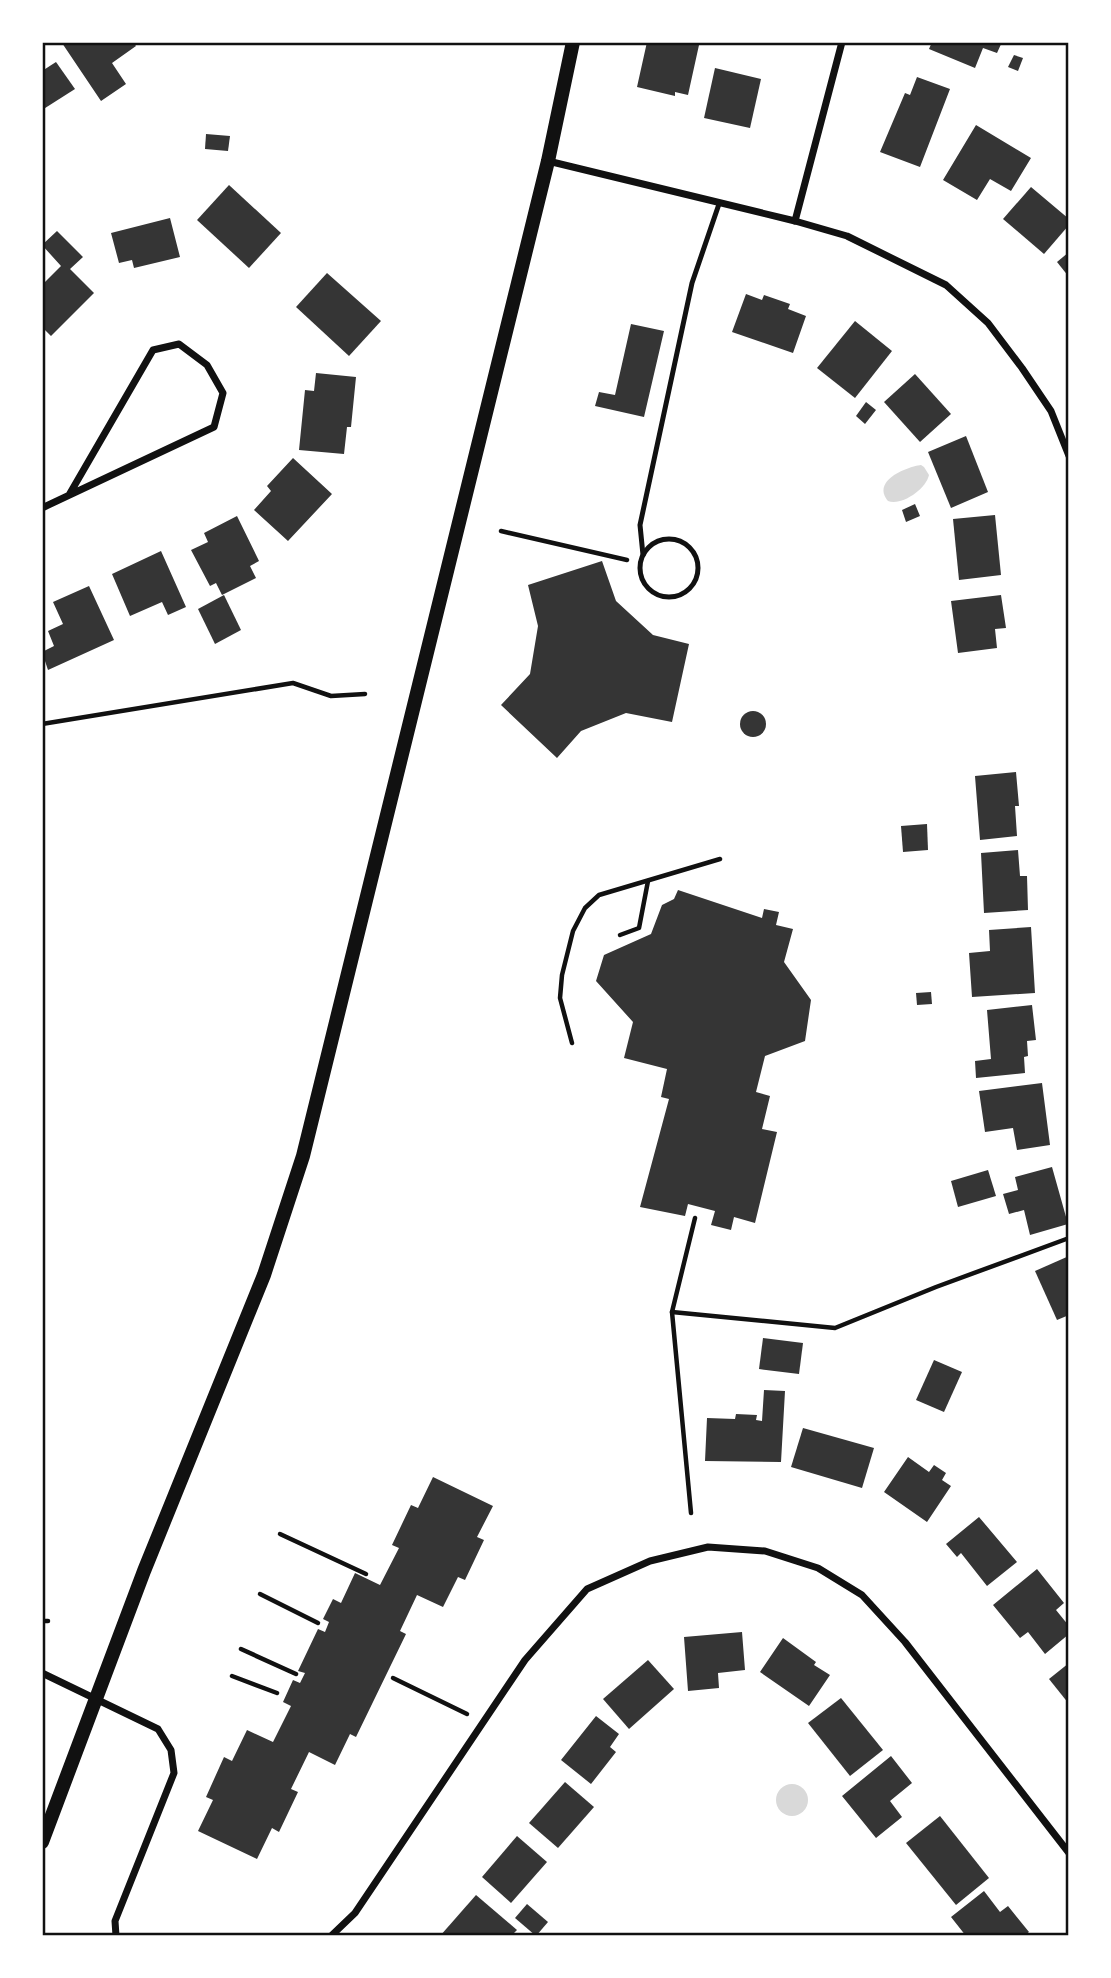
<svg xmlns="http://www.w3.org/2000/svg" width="1111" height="1978" font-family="Merriweather,serif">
	<rect width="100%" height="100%" fill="#fff"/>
	<!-- water -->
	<g fill="#d9d9d9">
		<path d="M921 465 924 467 929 475C926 489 902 506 888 501 871 481 906 467 921 465Z"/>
		<circle cx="792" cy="1800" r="16"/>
	</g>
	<!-- building -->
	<g fill="#353535">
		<path d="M64 42H133L136 46 112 63 126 84 101 101 62 43Z"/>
		<path d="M647 42H687L699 45 688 95 675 92V96L637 87Z"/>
		<path d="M932 42H1002L997 53 983 48 975 68 929 49Z"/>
		<path d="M1014 55 1023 58 1018 71 1008 67Z"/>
		<path d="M56 62 75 89 42 110V71Z"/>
		<path d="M715 68 761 79 750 128 704 118Z"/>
		<path d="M917 77 950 89 920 167 880 152 905 93 910 95Z"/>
		<path d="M976 125 1031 158 1011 191 990 179 977 200 943 180Z"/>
		<path d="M206 134 230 136 228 151 205 149Z"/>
		<path d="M229 185 281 233 249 268 197 220Z"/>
		<path d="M1031 187 1069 219V225L1044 254 1003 219Z"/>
		<path d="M170 218 180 257 134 268 132 260 119 263 111 233Z"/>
		<path d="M57 231 83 257 70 269 94 293 51 336 42 327V285L61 266 42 245Z"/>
		<path d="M1069 252V277L1057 262Z"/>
		<path d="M327 273 381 321 349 356 296 307Z"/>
		<path d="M746 294 762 300 764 295 790 304 788 309 806 316 793 353 732 332Z"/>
		<path d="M855 321 892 351 855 398 817 368Z"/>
		<path d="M631 324 664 331 644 417 595 406 599 392 615 395Z"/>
		<path d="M316 373 356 377 351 427H347L344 454 299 450 305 390 314 391Z"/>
		<path d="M915 374 951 414 920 442 884 402Z"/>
		<path d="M866 402 876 410 865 424 856 416Z"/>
		<path d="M966 436 988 492 951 508 928 452Z"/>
		<path d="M293 458 332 494 288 541 254 510 271 491 267 486Z"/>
		<path d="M915 504 920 516 906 522 902 510Z"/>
		<path d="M995 515 1001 575 959 580 953 519Z"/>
		<path d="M237 516 259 561 250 566 256 578 222 595 216 583 210 586 191 550 208 542 204 533Z"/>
		<path d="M161 551 186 607 168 615 162 602 130 616 112 574Z"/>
		<path d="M602 561 616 601 653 635 689 644 672 722 626 713 581 731 557 758 501 705 530 674 538 626 528 585Z"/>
		<path d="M89 586 114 640 48 670 42 652 54 646 48 631 63 624 53 602Z"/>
		<path d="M224 595 241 630 215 644 198 609Z"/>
		<path d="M1001 595 1006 628 995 629 997 648 958 653 951 601Z"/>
		<circle cx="753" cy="724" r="13"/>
		<path d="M1016 772 1019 806H1015L1017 836 980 840 975 776Z"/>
		<path d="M927 824 928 850 903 852 901 826Z"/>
		<path d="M1018 850 1020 876H1027L1028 910 984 913 981 853Z"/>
		<path d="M678 890 762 918 764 909 779 912 776 925 793 929 784 962 811 1000 805 1041 765 1056 756 1092 770 1096 762 1129 777 1132 755 1223 734 1217 731 1230 711 1225 715 1211 688 1204 685 1216 640 1207 669 1099 661 1097 667 1069 624 1058 633 1022 596 981 604 955 651 934 662 905 674 899Z"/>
		<path d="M1031 927 1035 993 972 997 969 953 990 951 989 930Z"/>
		<path d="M931 992 932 1004 917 1005 916 993Z"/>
		<path d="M1032 1005 1036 1040 1027 1041 1028 1056 1024 1057 1025 1073 976 1078 975 1061 991 1059 987 1010Z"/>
		<path d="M1042 1083 1050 1145 1017 1150 1013 1128 985 1132 979 1091Z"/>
		<path d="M1052 1167 1068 1224 1030 1235 1024 1210 1009 1214 1003 1194 1018 1190 1015 1177Z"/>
		<path d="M988 1170 996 1196 958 1207 951 1181Z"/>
		<path d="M1069 1256V1315L1057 1320 1035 1271Z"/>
		<path d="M763 1338 803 1343 799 1374 759 1369Z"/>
		<path d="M934 1360 962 1372 944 1412 916 1400Z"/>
		<path d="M764 1390 785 1391 781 1462 705 1461 707 1418 735 1419 736 1414 757 1415 756 1420 762 1421Z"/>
		<path d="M803 1428 874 1448 862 1488 791 1467Z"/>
		<path d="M908 1457 929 1472 934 1465 946 1473 942 1480 951 1486 927 1522 884 1492Z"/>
		<path d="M433 1477 493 1506 477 1537 484 1540 465 1580 458 1577 443 1607 417 1595 400 1631 406 1634 356 1737 350 1734 335 1765 309 1752 291 1789 298 1792 279 1832 272 1828 257 1859 198 1831 213 1800 206 1797 224 1757 232 1761 247 1730 273 1742 291 1706 283 1702 293 1680 300 1683 305 1673 298 1671 318 1629 325 1632 329 1622 323 1619 333 1599 341 1603 355 1573 380 1585 399 1548 392 1545 411 1505 418 1508Z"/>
		<path d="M979 1517 1017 1562 987 1586 961 1553 957 1557 946 1544Z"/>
		<path d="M1037 1569 1064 1603 1056 1610 1069 1626V1634L1045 1654 1028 1632 1020 1638 993 1605Z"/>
		<path d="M742 1632 745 1670 718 1673 719 1688 688 1691 684 1637Z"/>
		<path d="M783 1638 816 1662 814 1665 830 1675 809 1706 760 1672Z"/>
		<path d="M648 1660 674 1689 629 1729 603 1699Z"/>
		<path d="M1069 1663V1704L1049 1679Z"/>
		<path d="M841 1698 883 1750 850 1776 808 1723Z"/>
		<path d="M596 1716 619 1734 610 1747 616 1752 591 1784 561 1760Z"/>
		<path d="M891 1756 912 1783 890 1801 902 1817 876 1838 842 1796Z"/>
		<path d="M565 1782 594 1807 558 1848 529 1823Z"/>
		<path d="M940 1816 989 1878 956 1905 906 1843Z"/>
		<path d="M517 1836 547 1862 511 1903 482 1877Z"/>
		<path d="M984 1891 1000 1912 1008 1906 1029 1932 1024 1936H966L951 1917Z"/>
		<path d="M476 1895 517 1930 511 1936H440Z"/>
		<path d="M527 1904 548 1922 536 1936 515 1918Z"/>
	</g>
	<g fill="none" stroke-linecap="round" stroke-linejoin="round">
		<!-- path -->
		<g stroke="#111" stroke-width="4.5">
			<path d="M501 531 627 560"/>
			<path d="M42 724 293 683 331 696 365 694"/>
			<path d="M620 935 639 928 648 881"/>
			<path d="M572 1043 560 998 562 975 573 931 585 908 599 895 720 859"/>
			<path d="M672 1312 835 1328 936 1287 1069 1238"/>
			<path d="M691 1513 672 1312 695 1218"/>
			<path d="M280 1534 366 1574"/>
			<path d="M260 1594 318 1623"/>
			<path d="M42 1621H48"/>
			<path d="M241 1649 296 1674"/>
			<path d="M232 1676 277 1693"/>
			<path d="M393 1678 467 1714"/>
		</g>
		<!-- service -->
		<g stroke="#111" stroke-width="5">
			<circle cx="669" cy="568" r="29"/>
			<path d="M643 555 640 525 692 283 719 204"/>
		</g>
		<!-- minor -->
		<g stroke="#111" stroke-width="7">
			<path d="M548 161 795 221 847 236 946 285 988 323 1022 368 1051 411 1069 456"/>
			<path d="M795 221 842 42"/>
			<path d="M42 508 214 427 223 393 207 365 179 344 153 350 69 495"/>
			<path d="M42 1673 158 1729 171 1750 174 1773 115 1921 116 1936"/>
			<path d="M331 1936 355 1913 525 1660 587 1589 650 1561 708 1547 765 1551 818 1568 862 1595 905 1642 1069 1853"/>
		</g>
		<!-- secondary -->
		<path stroke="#111" stroke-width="14" d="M42 1842 144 1571 264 1275 303 1156 548 161 573 42"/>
	</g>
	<!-- border -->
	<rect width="1111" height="1978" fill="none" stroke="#ffffff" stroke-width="88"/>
	<rect x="44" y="44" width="1023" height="1890" fill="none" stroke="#111" stroke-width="2.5"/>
</svg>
